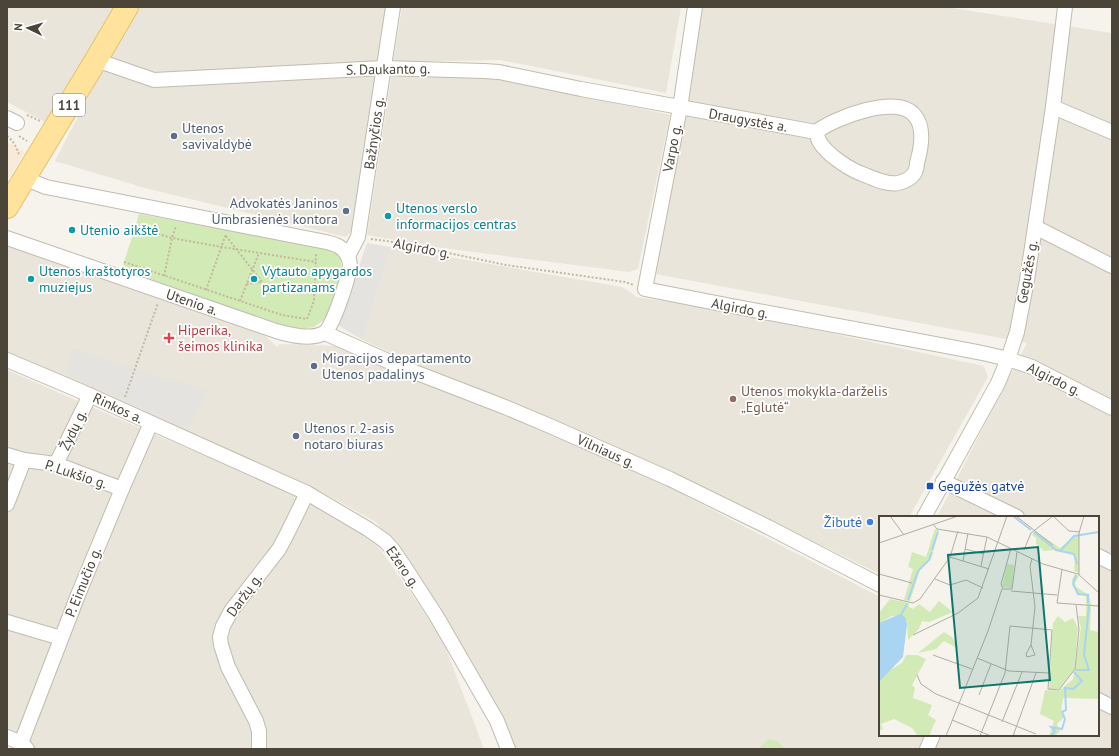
<svg xmlns="http://www.w3.org/2000/svg" width="1119" height="756" font-family="'PT Sans',sans-serif">
	<rect width="100%" height="100%" fill="#f6f3ec"/>
	<!-- residential -->
	<g fill="#eae5da">
		<path d="M7 7H118L45 122 7 102Z"/>
		<path d="M136 7H388L379 64 159 73 108 58Z"/>
		<path d="M402 7H681L666 93 500 60 393 62Z"/>
		<path d="M701 7H946L1112 33V749H785L778 741 768 739 758 749H510L416 576 376 522 320 491 7 358V246L263 334 277 347 279 344 338 346 543 430 659 482 880 597V735H1098V517H937L1027 343 650 273Z"/>
		<path d="M102 70 153 86 374 73 377 78 353 230 346 237 145 188 55 161Z"/>
		<path d="M392 72 488 78 580 95 670 115 638 269 629 272 435 247 367 235Z"/>
		<path d="M391 247 622 287 637 297 722 310 984 366 988 377 909 517H880V570L878 573 656 464 459 386 402 358 363 340Z"/>
		<path d="M7 370 140 428 302 497 277 544 219 628 253 728 255 749H32L7 733Z"/>
		<path d="M309 499 371 536 442 638 484 749H263L226 649V639L228 628Z"/>
	</g>
	<!-- commercial -->
	<path fill="#f7ead8" d="M7 142 25 152 7 180Z"/>
	<!-- green -->
	<g fill="#d2eab5">
		<path d="M139 214 329 249 340 256 342 271 326 318 314 327 303 329 279 324 122 269Z"/>
		<path d="M768 739 778 741 785 749H758Z"/>
	</g>
	<!-- parking -->
	<g fill="#e5e3e0">
		<path d="M367 243 391 247 363 340 339 326Z"/>
		<path d="M73 349 207 391 188 430 65 373Z"/>
	</g>
	<g fill="none" stroke-linecap="round" stroke-linejoin="round">
		<defs>
			<g id="minor">
				<path d="M695 7 680 108 645 289C759 312 873 332 987 354L1008 359 1032 367 1112 408"/>
				<path d="M96 60 154 80 383 68 484 71 499 72 581 89 816 132C817 135 818 138 819 141 827 155 850 170 865 175 875 179 887 185 898 183 904 182 912 178 915 172 916 170 917 166 917 163 921 149 925 128 915 116 898 93 834 118 816 132"/>
				<path d="M1053 107 1112 132"/>
				<path d="M7 118 17 123"/>
				<path d="M1035 227 1112 266"/>
				<path d="M7 238 276 331C289 335 312 340 324 333 333 328 349 276 350 265 350 263 349 259 348 257 344 247 335 244 326 242L46 187 36 183 26 176"/>
				<path d="M348 256 358 237 393 7"/>
				<path d="M325 333 399 366 505 407 550 426 670 479 768 527 880 585"/>
				<path d="M7 360 78 390 307 493 368 529 385 541 393 550 404 566 437 617 497 721 508 749"/>
				<path d="M7 455 24 460 56 464 122 489"/>
				<path d="M56 464 90 395"/>
				<path d="M943 481 1017 517"/>
				<path d="M7 504 24 460"/>
				<path d="M924 517 998 383 1008 359 1017 332 1027 280 1053 107 1065 7"/>
				<path d="M1098 556 1112 563"/>
				<path d="M7 622 61 638"/>
				<path d="M1098 700 1112 707"/>
				<path d="M7 737 21 743 27 749"/>
				<path d="M21 743 78 595 122 489 151 423"/>
				<path d="M259 749V731L256 721 228 667 221 645 220 637 223 626 231 611 279 549 288 532 307 493"/>
				<path d="M927 749 933 735"/>
			</g>
			<path id="primary" d="M7 207 96 60 127 7"/>
		</defs>
		<!-- minor casing -->
		<use href="#minor" stroke="#c2bbae" stroke-width="16"/>
		<!-- primary casing -->
		<use href="#primary" stroke="#e6c16a" stroke-width="24"/>
		<!-- path -->
		<g stroke="#c4b79f" stroke-width="2" stroke-dasharray="2 2" stroke-linecap="butt">
			<path d="M27 115 40 121"/>
			<path d="M7 136C13 140 17 148 19 155"/>
			<path d="M19 136 27 141"/>
			<path d="M135 227 172 238 222 247 316 262"/>
			<path d="M226 236 262 282 246 284"/>
			<path d="M371 239 401 243 506 265 625 282 634 285"/>
			<path d="M124 262 282 315 307 319 314 301 316 254"/>
			<path d="M164 276 172 238 176 226"/>
			<path d="M206 290 226 234"/>
			<path d="M240 301 259 253"/>
			<path d="M125 397 158 303"/>
		</g>
		<!-- minor -->
		<use href="#minor" stroke="#fff" stroke-width="14"/>
		<!-- primary -->
		<use href="#primary" stroke="#ffe39c" stroke-width="22"/>
	</g>
	<!-- markers -->
	<g fill="#5c6f8a" stroke="#fff" stroke-width="1.5">
		<circle cx="174" cy="136" r="4"/>
		<circle cx="346" cy="211" r="4"/>
		<circle cx="314" cy="366" r="4"/>
		<circle cx="296" cy="436" r="4"/>
	</g>
	<g fill="#0f9aa8" stroke="#fff" stroke-width="1.5">
		<circle cx="388" cy="216" r="4"/>
		<circle cx="72" cy="230" r="4"/>
		<circle cx="31" cy="279" r="4"/>
		<circle cx="254" cy="279" r="4"/>
	</g>
	<path fill="#e0444e" stroke="#fff" stroke-width="1.5" d="M167 332h4v4h4v4h-4v4h-4v-4h-4v-4h4z"/>
	<circle fill="#8d6e63" stroke="#fff" stroke-width="1.5" cx="733" cy="399" r="4"/>
	<rect fill="#1a4fb4" stroke="#fff" stroke-width="1.5" x="926" y="482" width="8" height="8" rx="2"/>
	<circle fill="#3f7fe0" stroke="#fff" stroke-width="1.5" cx="870" cy="522" r="4"/>
	<g text-anchor="middle" stroke-width="3.5" stroke-linejoin="round" paint-order="stroke">
		<!-- shield labels -->
		<rect fill="#fff" stroke="#817c74" stroke-width="1" x="53" y="94" width="32" height="22" rx="3"/>
		<g font-size="13" font-weight="bold" fill="#4b4439">
			<text x="69" y="110">111</text>
		</g>
		<!-- street labels -->
		<g font-size="14" fill="#4b4439" stroke="#fff">
			<text transform="translate(388 69) rotate(-1)" y="5">S. Daukanto g.</text>
			<text transform="translate(748 120) rotate(10)" y="5">Draugystės a.</text>
			<text transform="translate(374 133) rotate(-82)" y="5">Bažnyčios g.</text>
			<text transform="translate(672 148) rotate(-79)" y="5">Varpo g.</text>
			<text transform="translate(422 248) rotate(11)" y="5">Algirdo g.</text>
			<text transform="translate(1027 272) rotate(-80)" y="5">Gegužės g.</text>
			<text transform="translate(192 302) rotate(19)" y="5">Utenio a.</text>
			<text transform="translate(740 308) rotate(11)" y="5">Algirdo g.</text>
			<text transform="translate(1054 379) rotate(26)" y="5">Algirdo g.</text>
			<text transform="translate(118 408) rotate(25)" y="5">Rinkos a.</text>
			<text transform="translate(73 430) rotate(-64)" y="5">Žydų g.</text>
			<text transform="translate(606 451) rotate(24)" y="5">Vilniaus g.</text>
			<text transform="translate(76 474) rotate(18)" y="5">P. Lukšio g.</text>
			<text transform="translate(403 567) rotate(55)" y="5">Ežero g.</text>
			<text transform="translate(83 582) rotate(-68)" y="5">P. Eimučio g.</text>
			<text transform="translate(244 595) rotate(-54)" y="5">Daržų g.</text>
		</g>
		<!-- service labels -->
		<g font-size="14" fill="#4e5e75" stroke="#fff" text-anchor="start">
			<text x="182" y="133">Utenos<tspan x="182" dy="16">savivaldybė</tspan></text>
			<text x="338" y="208" text-anchor="end">Advokatės Janinos<tspan x="338" dy="16">Umbrasienės kontora</tspan></text>
			<text x="322" y="363">Migracijos departamento<tspan x="322" dy="16">Utenos padalinys</tspan></text>
			<text x="304" y="433">Utenos r. 2-asis<tspan x="304" dy="16">notaro biuras</tspan></text>
		</g>
		<!-- culture labels -->
		<g font-size="14" fill="#0d838f" stroke="#fff" text-anchor="start">
			<text x="396" y="213">Utenos verslo<tspan x="396" dy="16">informacijos centras</tspan></text>
			<text x="80" y="235">Utenio aikštė</text>
			<text x="39" y="276">Utenos kraštotyros<tspan x="39" dy="16">muziejus</tspan></text>
			<text x="262" y="276">Vytauto apygardos<tspan x="262" dy="16">partizanams</tspan></text>
		</g>
		<!-- health labels -->
		<g font-size="14" fill="#be3a42" stroke="#fff" text-anchor="start">
			<text x="178" y="335">Hiperika,<tspan x="178" dy="16">šeimos klinika</tspan></text>
		</g>
		<!-- education labels -->
		<g font-size="14" fill="#785e54" stroke="#fff" text-anchor="start">
			<text x="741" y="396">Utenos mokykla-darželis<tspan x="741" dy="16">„Eglutė“</tspan></text>
		</g>
		<!-- transit labels -->
		<g font-size="14" fill="#164399" stroke="#fff" text-anchor="start">
			<text x="938" y="491">Gegužės gatvė</text>
		</g>
		<!-- shop labels -->
		<g font-size="14" fill="#366cbe" stroke="#fff" text-anchor="end">
			<text x="862" y="527">Žibutė</text>
		</g>
	</g>
	<!-- overview -->
	<g transform="translate(879 516)">
		<rect width="220" height="220" fill="#f6f3ec"/>
		<path d="M56 13 60 14 52 43 41 54 31 85 25 84 34 53 29 51 33 36 47 41ZM156 15 181 32 200 17V57L195 55 196 39 175 34 165 35 157 28V22L153 19ZM128 48 135 49 133 72 123 71ZM196 58 200 60 196 67 197 71 210 79 212 89H207V79H200L194 69 193 64ZM11 83 30 87V91L34 93 40 88 51 96 60 85 74 96 50 106 43 105 40 113 29 124 28 106 22 99 13 100 0 107V97ZM207 90H212L211 114 220 116V183L184 182 182 197 185 201 178 208 181 215 176 220H170L175 205 161 198 166 174 180 175 194 163 202 112 199 100H207ZM179 100 186 106 194 102 199 112 195 154 180 173H170L174 107ZM65 116 73 121 79 130 78 132 65 125 57 133 39 137ZM27 139H38L47 143 33 169 36 172 34 182 53 189 49 199 57 204 50 220H39L33 212 15 203 2 208 4 213 0 215V166L6 157 23 147Z" fill="#d2eab5"/>
		<path d="M21 98 26 101 28 108 24 141 0 166V107Z" fill="#a9d4f2"/>
		<path fill="none" stroke="#a9d4f2" stroke-width="2" d="M134 0 152 14M155 16 177 34 195 38 198 48M53 34 59 16M182 34 195 20 220 16M197 59 194 68 199 78 209 79V87M29 84 39 55 50 44 53 36M22 99 28 88M197 154H210L205 139 210 90M172 220 176 215 172 211 183 213 186 203 183 196 187 194 186 172 194 173 203 165 195 156"/>
		<path fill="none" stroke="#b2ada4" stroke-width="1" d="M11 0 25 19M137 0 174 29M174 0 190 15 201 16M54 8 58 13 108 21 164 48 199 58 220 77M0 27 79 0M132 32 122 68 124 73H133L138 36M86 33 105 38M145 34 152 17 174 0M71 41 110 53M84 45 89 17M102 50 108 21M183 53 178 87 220 90M0 58 33 67M200 59V17L205 0M56 63 71 69 87 64 104 72M132 75 178 79M0 79 34 87 41 83 71 41 79 15M34 119 79 97 99 82 128 0M152 129 156 139 148 141 147 138 152 129 156 91 151 50 153 43M54 139 93 153M98 142 130 155 170 157M38 159 42 168 57 178 157 218M100 179 112 148M73 204 112 220M123 206 143 156M67 220 109 115 123 73M101 220 126 157 131 110 173 114 169 173 180 174 196 153 200 113 197 89M134 220 157 157"/>
		<path fill="#0f766e" fill-opacity="0.15" stroke="#0f766e" stroke-width="2" d="M159 31 171 164 81 172 69 39Z"/>
		<rect width="220" height="220" fill="none" stroke="#4b4439" stroke-width="2"/>
	</g>
	<!-- border -->
	<rect width="1119" height="756" fill="none" stroke="#4b4439" stroke-width="16"/>
	<!-- north arrow -->
	<g transform="translate(28 28) rotate(275)" stroke="#ffffff" stroke-width="3" paint-order="stroke">
	<path d="M0-3L7 15L0 10L-7 15Z" fill="#4b4439"/>
	<text y="-6" font-size="11" font-weight="bold" text-anchor="middle" fill="#4b4439">N</text>
	</g>
</svg>
